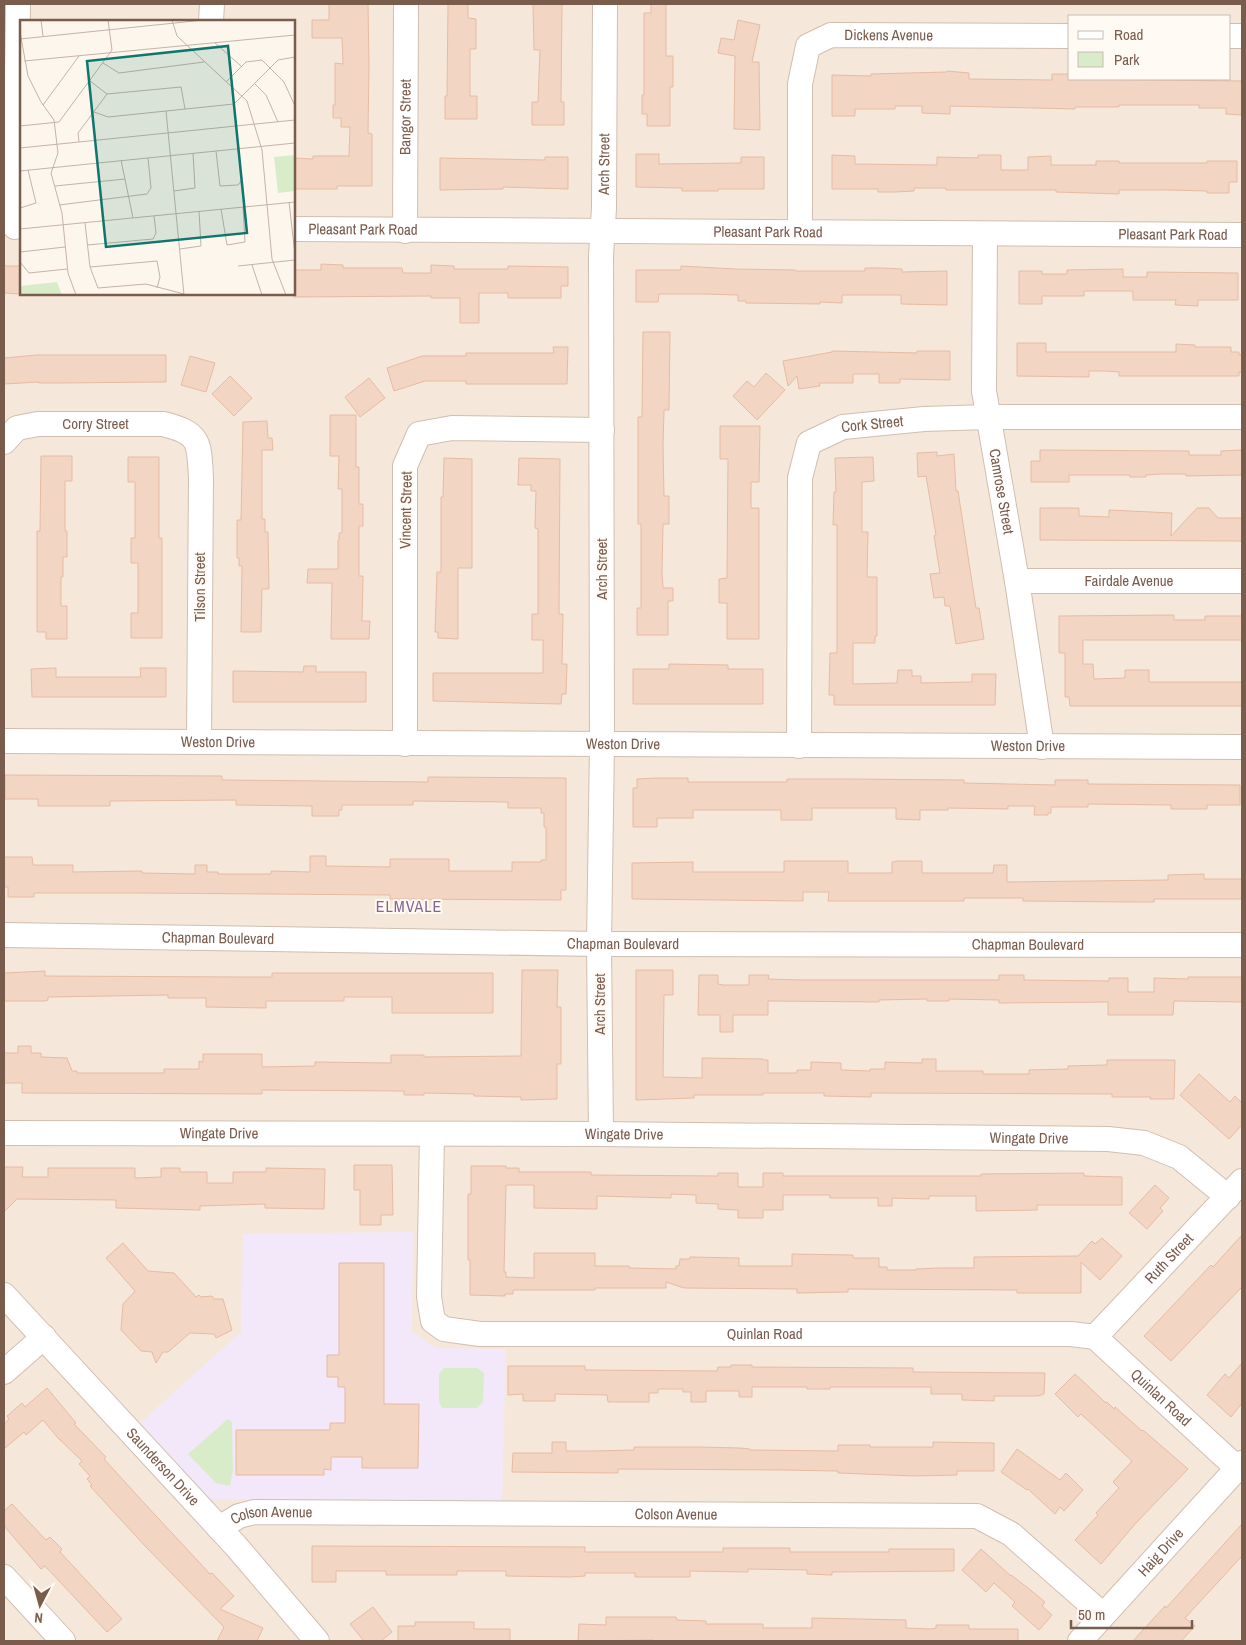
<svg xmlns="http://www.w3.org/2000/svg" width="1246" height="1645" font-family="'Archivo Narrow',sans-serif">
	<rect width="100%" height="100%" fill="#fdf6ec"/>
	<!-- residential -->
	<path fill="#f5e8da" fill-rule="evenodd" d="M4 4H1242V1641H4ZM1070 16H1230V79H1070ZM21 21H294V294H21Z"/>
	<!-- education -->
	<path fill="#f3e8fa" d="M413 1232 412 1332 436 1348 506 1349 502 1501 210 1499 140 1423 241 1332 243 1234Z"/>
	<!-- green -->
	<g fill="#d8ecc9">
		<path d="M444 1368H477L484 1373 483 1402 477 1408H442L439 1402V1374Z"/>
		<path d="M228 1419 232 1422 233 1470 230 1486 216 1483 188 1454Z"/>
	</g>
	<!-- building -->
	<g fill="#f3d5c3" stroke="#e6bba3">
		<path d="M329 4H368L369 65 368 133 372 134V186H337V189H294V158L313 159V156H349L350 127H341V118H333V105H335V63L343 64 342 38H312V20H329Z"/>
		<path d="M448 4H468V18L476 19V49H470V96H477V119H445V96H447Z"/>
		<path d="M533 4H562L561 102H564V125H532V102H538L540 50H534Z"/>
		<path d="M651 4H666V56H673V87H670V126H647V114H642V95H644V13H651Z"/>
		<path d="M738 20 760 25 752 62H759L760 130 734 129 735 56 718 53 721 38 734 40Z"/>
		<path d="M947 71 969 73V79L1052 80V74H1070V79L1242 81V115L1226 114V108H1199V105H1119V107H1075V109L950 106V114L922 113V106H895V109H855V116H832V75L871 76V74L947 72Z"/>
		<path d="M636 154H659V164L741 163V157H764V189H718V191H682V188L636 187Z"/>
		<path d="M832 155 855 156V164L937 165V157L978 158V155H1001V170H1028V157L1051 156V165H1096V161H1119V163H1207V161H1237V182H1229V193H1207V191L1167 190H1119V194L1056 192V190H946V188H914V191L895 192H878V189H832Z"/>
		<path d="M545 157H568V189L503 187V189L440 190V158L545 160Z"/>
		<path d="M321 264 343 265V268H402L403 273H431V265L454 266V269H508V266L568 267V286H561V298H508V293H479V323H460V298H431V296L294 297V270H321Z"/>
		<path d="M4 266H21V294L4 293Z"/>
		<path d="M681 266 735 269 795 270 796 271H865V268H882L902 269V272L947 271V305L901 304V295H842V303L820 302V304L746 303V301H738V295L704 294H659L658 302H636V270H681Z"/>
		<path d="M1123 269V277H1147V272L1238 273V300H1198V306L1175 305 1176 300H1133V291H1084V296H1042V304H1019V271H1042V274H1067V270Z"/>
		<path d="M643 332H670L669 410H664L663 446 664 496H669V524H663L662 572 663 588H673V601H668V635H637V608H641V524H638V417H642Z"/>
		<path d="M1017 343H1046V352H1176V344L1195 345V347H1231V352H1239V355L1242 354V372H1239V376H1119V372L1106 371H1089V377L1017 376Z"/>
		<path d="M553 347H568L567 384H466V381H425L394 391 387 368 422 356H466V353H554Z"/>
		<path d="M832 351 917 353V351H950V380L900 379V383H879V374H853V383H819L820 386 799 389 797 376 788 386 783 361 832 352Z"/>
		<path d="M37 355H166V382L56 383H39V382L4 384V358Z"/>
		<path d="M190 356 215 363 206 392 181 385Z"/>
		<path d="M766 373 785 390 757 420 733 396 747 381 754 387Z"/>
		<path d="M230 376 252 398 234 416 212 394Z"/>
		<path d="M369 378 385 398 360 417 345 397Z"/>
		<path d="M330 415H356V467H359V504H363V526H359V576H363L362 621H370L369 639H331L332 583H307L308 569H338V540H339V533H342V489H338L339 456H330Z"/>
		<path d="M267 421 268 438H272L273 450H262V519H265V532H268L269 589H262L261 632H241L242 566H239V558H237V520H241L243 422Z"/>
		<path d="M720 426H760L759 482H751V508H759V639H727V603H719V579L727 578 728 459H720Z"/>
		<path d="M1040 450 1189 451V455H1221V451L1242 450V475L1186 476V474H1161L1146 475V477H1130V475H1069V482H1031V461H1040Z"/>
		<path d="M937 452V456L954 454 956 491H958L976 608H979L984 639 956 644 950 606H945L944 597 934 598 930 574 940 573 934 536 936 535 926 476 918 477 917 453Z"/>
		<path d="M41 456H72V481H65V531H67V557H63V577H61V606H67V639H46V632H37V531H40Z"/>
		<path d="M128 457H159V538H162V638H131V613H138V563H131V538H135V482H128Z"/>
		<path d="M873 457 874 481 862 482V532H868L867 577H877V636H875V643H853V684L897 683 898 670H912V676H921V683L972 682V674H996L995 705H834V695H829L830 653H837V525H833L834 492H836L835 458Z"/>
		<path d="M444 458 472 459V568H458V639L438 638V632H435L437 572H441V497H443Z"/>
		<path d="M519 458 560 459 559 614H563L562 664H567L566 694H562L561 704 433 701V673H543V640H532V614H538V529L535 528 536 491H531V485H518Z"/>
		<path d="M1040 508H1079V516L1109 517V510L1172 513 1171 536 1197 508H1209L1218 518H1242V541L1040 540Z"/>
		<path d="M1174 615V620H1205V616H1242V640H1083V664H1093L1094 679 1125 678V670H1149V682H1242V706H1070L1069 697H1065V653H1059V616Z"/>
		<path d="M669 664 728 665V669H763V704H633V669H669Z"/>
		<path d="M304 666H316V672H366V702H233V671L303 672Z"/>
		<path d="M56 668V677H141L140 668H166V697H32L31 669Z"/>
		<path d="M5 775 222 776V780L428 782V777L566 778V890H561V900L390 899V895L142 893H34V897H8V887H4V857H32L33 865H73V872L142 871V873L195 874V865H207V872H218V874H271V871L310 872V856H326V866L390 867V859H449V871H512V862H541V860H546V827H544V813H541V808H508V802L413 801V805H342V810H339V816H312V806L236 805V800L110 801V806H38V799H5Z"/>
		<path d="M657 778H688V782H787V779H847L964 780V783L1009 784 1055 785V780H1088V784L1240 785V805H1207V809H1171V805L1088 804V807H1051V813H1048V815H1034L1035 806H1008V809L948 808V810H920V820L896 819V808H812V820H781V810H693V818H657V827H633V788H637V779Z"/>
		<path d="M784 861H848V873H892V862L898 861H922V873H993L994 865H1007V882L1168 880V875L1204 874V879H1242V899H1154V902H1130L1023 901V898H964V901H828L829 892H803V901L632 899V863L693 862V872H784Z"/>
		<path d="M522 970H558L557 1007H561V1064H557V1099L521 1100V1097L474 1096V1094L424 1093V1095H404V1091L262 1090V1094L22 1093V1083H4V1053H18V1046H31V1053H41V1057L67 1058 72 1071H77V1073H164V1069H199V1061L203 1062V1054H262V1067L315 1066V1062L391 1063V1055H424V1057L521 1056Z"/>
		<path d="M636 970H673V995H664L663 1077 702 1078V1058L763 1059V1060H768V1073H797V1070H811V1062L841 1063V1070L870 1071V1069H885V1062L922 1063V1059H936V1071H983V1074H1029V1070L1068 1069V1066L1107 1065V1060H1175L1174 1099H1150L1151 1097H1112V1094L871 1093V1097L824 1096V1093H763V1095H694V1098L636 1100Z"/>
		<path d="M45 971V976L241 977H272V973H493V1013H392V997H344V1001H266V1008L206 1007V998H168V995L48 997V1000L45 1001H4V973Z"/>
		<path d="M699 975H718V984L723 985H749V975H769L768 979 802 980H999V975H1024V980L1109 981V978H1128V992H1154V978L1188 979V977H1242V1002L1174 1001 1173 1015H1108V1002L999 1003V1000L949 999V1001H927V999L879 1000V1002L768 1001V1015H733V1032H720V1015H698Z"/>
		<path d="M1199 1074 1230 1102 1235 1096 1242 1103V1125L1229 1139 1180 1095Z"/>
		<path d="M354 1165H392L393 1215H381V1225H360V1190H354Z"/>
		<path d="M471 1166H506V1168H519V1172H591V1175L718 1176V1173H738V1187H763V1173H783V1176H981V1174L1084 1173V1176L1122 1177V1205H1037V1210L976 1211V1196H929V1199L892 1198V1206H878V1198H830V1195H783V1210H763V1218H738V1210L718 1209V1204L696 1203V1195L671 1194V1198L597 1196V1209L534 1208V1185H506L504 1272H506V1277L534 1278V1253H595V1266H629V1268L676 1269V1266H679L680 1259H690V1257L739 1258V1266H792V1254L853 1255V1258H879V1267H887V1270H916V1269L938 1268H974V1257L1078 1256 1092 1241 1095 1244 1102 1238 1122 1256 1100 1280 1081 1262V1293H1017V1290L848 1289V1292L797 1293V1289L684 1288 666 1282V1288H595V1290H513V1294H505V1296L470 1295V1260H468V1194H471Z"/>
		<path d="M4 1167H23L22 1177H48V1168H135V1178L161 1177V1168H180V1172H207V1183H233V1172H266V1168L325 1169 324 1209 265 1208V1204L200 1206V1210L116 1208V1200L17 1199 4 1212Z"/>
		<path d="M1155 1185 1169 1198 1160 1208 1163 1211 1147 1229 1129 1213Z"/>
		<path d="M1242 1235V1287L1171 1361 1144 1336 1211 1265 1213 1267Z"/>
		<path d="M123 1243 148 1271 174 1273 196 1297 199 1295 201 1297 212 1296 214 1299H223L232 1330 216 1338 214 1334 190 1333 168 1352H163L156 1363 152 1352 141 1351 121 1330 123 1304 135 1291 106 1258Z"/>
		<path d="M339 1263H384V1404H419L418 1468H362V1457H331V1470L324 1469V1475H236V1430H330V1423H345V1387H338V1377H327V1355H339Z"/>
		<path d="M1242 1363V1403L1231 1417 1207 1395 1225 1374 1229 1378Z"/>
		<path d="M731 1365H752V1367L913 1368V1372L1045 1373 1044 1394 1038 1396H994V1401L962 1400V1394H931V1387H830V1389H807V1387H752V1397H739V1391H706V1402H691V1392H683V1389H658V1393H649V1402H608L607 1395 555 1394V1401H523V1394L508 1395V1366H585V1370L717 1371 718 1367H731Z"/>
		<path d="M1075 1374 1106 1403 1107 1402 1114 1409 1115 1407 1142 1431 1143 1430 1188 1469 1136 1523 1101 1564 1075 1540 1098 1515 1096 1513 1119 1488 1113 1482 1132 1461 1081 1414 1078 1417 1055 1394Z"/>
		<path d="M47 1388 76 1423 74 1424 106 1457 104 1459 145 1504 210 1574 212 1573 234 1596 220 1609 263 1628 257 1641H217L224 1627 145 1546 90 1486 92 1485 87 1479 90 1476 79 1464 82 1461 58 1438 43 1420 26 1435 24 1432 4 1449V1424L9 1419 7 1416 22 1403 25 1407Z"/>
		<path d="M552 1442H566V1451H593L634 1450V1447H700L740 1448 750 1449V1450L838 1451V1445H870V1447H933V1442L994 1443V1471H957V1475L915 1476 838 1473V1471L781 1470 618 1469V1473L512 1472 513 1453H552Z"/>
		<path d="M1017 1449 1060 1480 1066 1473 1083 1490 1064 1511 1060 1507 1055 1514 1028 1489 1027 1490 1001 1472Z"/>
		<path d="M12 1504 46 1540 50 1537 62 1549 60 1552 122 1619 107 1632 45 1566 41 1569 4 1526V1511Z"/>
		<path d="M1242 1524V1556L1185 1618 1195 1626 1181 1641H1133L1165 1606 1166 1608Z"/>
		<path d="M312 1546 585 1547V1552H723V1548H790V1552H889V1549H954V1571L832 1572V1575L807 1574V1570L748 1569V1572L690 1571V1577H635V1573H585V1576L570 1577 506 1576V1571H457V1575H386V1571H336V1582H312Z"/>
		<path d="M981 1549 1011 1576V1575L1028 1588 1045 1602 1042 1606 1052 1615 1039 1630 1012 1606 1015 1602 994 1583 986 1592 962 1570Z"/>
		<path d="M373 1607 392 1632 381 1641H364L350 1624Z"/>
		<path d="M606 1617H676L677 1620 706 1621V1624H763V1628H812V1618L906 1620V1628L931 1629 936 1628V1625H969V1629H1018V1641H653V1640L578 1641 579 1624 606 1625Z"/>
		<path d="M415 1622H474V1629H510V1641H398V1626H415Z"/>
	</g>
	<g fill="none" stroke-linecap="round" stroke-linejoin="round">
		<defs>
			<g id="minor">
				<path d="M211 21 212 4"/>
				<path d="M1230 36H1242"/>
				<path d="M15 227 18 4"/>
				<path id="s1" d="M294 229 1242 235"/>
				<path id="s2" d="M405 231 406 4"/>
				<path id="s3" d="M800 232V84L808 46 831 35 1070 36"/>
				<path id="s4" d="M985 234 984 391 1017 581 1042 747"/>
				<path id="s5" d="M4 442 17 428 38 424H163C201 433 199 443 201 478L199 741"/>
				<path id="s6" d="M1017 581H1242"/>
				<path id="s7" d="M4 741 1242 747"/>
				<path d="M405 744V466L419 434 452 428 602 430"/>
				<path id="s8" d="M799 746 800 478 809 443 843 427 924 419 988 417H1242"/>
				<path id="s9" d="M4 935 599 944 1242 945"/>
				<path id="s10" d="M4 1133 597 1134 1108 1139 1144 1143 1179 1157 1228 1197"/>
				<path id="s11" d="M432 1134 429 1297 433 1321 444 1329 480 1334H1071L1095 1337 1237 1468"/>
				<path id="s12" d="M601 1134 599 944 602 744 601 256 604 208 605 4"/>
				<path id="s13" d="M4 1295 235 1545 317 1641"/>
				<path id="s14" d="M1095 1337 1242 1181"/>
				<path d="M4 1372 44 1337"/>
				<path id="s15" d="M219 1528 239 1516 254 1512 977 1516 1011 1534 1103 1615"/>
				<path d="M4 1577 63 1641"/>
				<path id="s16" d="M1080 1641 1242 1463"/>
			</g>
		</defs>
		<!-- minor casing -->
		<use href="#minor" stroke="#d1beb0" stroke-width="26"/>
		<!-- minor -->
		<use href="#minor" stroke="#fff" stroke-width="24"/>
	</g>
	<g text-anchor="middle" stroke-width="4" stroke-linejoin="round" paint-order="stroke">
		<!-- street labels -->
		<g font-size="15" fill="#7a5c4d" stroke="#fffaf3">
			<text dy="5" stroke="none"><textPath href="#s3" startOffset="270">Dickens Avenue</textPath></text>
			<text dy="5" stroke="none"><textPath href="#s2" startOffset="114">Bangor Street</textPath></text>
			<text dy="5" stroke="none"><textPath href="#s12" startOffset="970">Arch Street</textPath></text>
			<text dy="5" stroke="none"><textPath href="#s1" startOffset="69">Pleasant Park Road</textPath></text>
			<text dy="5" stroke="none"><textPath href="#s1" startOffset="474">Pleasant Park Road</textPath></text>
			<text dy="5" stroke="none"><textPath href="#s1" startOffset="879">Pleasant Park Road</textPath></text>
			<text dy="5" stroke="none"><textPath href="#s5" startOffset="98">Corry Street</textPath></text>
			<text dy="5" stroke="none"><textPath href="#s8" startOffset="371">Cork Street</textPath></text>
			<text dy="5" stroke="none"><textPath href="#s4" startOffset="259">Camrose Street</textPath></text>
			<text transform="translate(406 510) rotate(-89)" y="5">Vincent Street</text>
			<text transform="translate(602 569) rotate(-90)" y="5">Arch Street</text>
			<text dy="5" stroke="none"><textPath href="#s6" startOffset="112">Fairdale Avenue</textPath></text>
			<text transform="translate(200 587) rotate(-90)" y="5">Tilson Street</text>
			<text dy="5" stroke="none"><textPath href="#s7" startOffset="214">Weston Drive</textPath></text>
			<text dy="5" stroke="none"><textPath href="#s7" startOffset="619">Weston Drive</textPath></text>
			<text dy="5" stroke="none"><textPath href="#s7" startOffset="1024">Weston Drive</textPath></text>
			<text dy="5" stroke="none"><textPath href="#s9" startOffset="214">Chapman Boulevard</textPath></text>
			<text dy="5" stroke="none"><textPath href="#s9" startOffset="619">Chapman Boulevard</textPath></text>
			<text dy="5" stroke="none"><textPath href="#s9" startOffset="1024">Chapman Boulevard</textPath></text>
			<text transform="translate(600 1004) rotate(-90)" y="5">Arch Street</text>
			<text dy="5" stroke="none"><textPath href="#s10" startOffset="215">Wingate Drive</textPath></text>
			<text dy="5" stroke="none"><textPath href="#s10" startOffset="620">Wingate Drive</textPath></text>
			<text dy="5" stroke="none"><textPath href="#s10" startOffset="1025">Wingate Drive</textPath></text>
			<text dy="5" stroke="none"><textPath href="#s14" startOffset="108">Ruth Street</textPath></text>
			<text dy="5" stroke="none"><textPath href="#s11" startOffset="522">Quinlan Road</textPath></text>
			<text dy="5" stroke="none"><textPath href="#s11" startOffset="942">Quinlan Road</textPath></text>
			<text dy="5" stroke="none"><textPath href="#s13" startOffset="234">Saunderson Drive</textPath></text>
			<text dy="5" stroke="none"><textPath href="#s15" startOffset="461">Colson Avenue</textPath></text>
			<text dy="5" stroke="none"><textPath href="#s15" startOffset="56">Colson Avenue</textPath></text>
			<text dy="5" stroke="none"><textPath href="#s16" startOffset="120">Haig Drive</textPath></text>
		</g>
		<!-- neighbourhood labels -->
		<g font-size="16" letter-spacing="1" fill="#846695" stroke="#fffaf3">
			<text x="409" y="912">ELMVALE</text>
		</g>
	</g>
	<!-- overview -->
	<g transform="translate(20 20)">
		<rect width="275" height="275" fill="#fdf6ec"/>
		<path d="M275 135V171L258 173 254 137ZM37 262 42 275H0V266Z" fill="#d8ecc9"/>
		<path fill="none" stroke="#c5b3a7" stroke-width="1" d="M21 0 23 16M152 0 157 16 227 81 242 130 252 239 266 275M0 12 8 56 21 82 34 100 38 133 31 153 42 193 48 253 56 275M0 19 184 0M195 23 221 46M4 41 275 15M83 43 99 53 184 42M70 61 87 74 161 67 165 89M206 62 226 42 242 40 264 62 275 86M235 64 246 75 258 102M23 85 59 36M146 91 164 275M74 92 88 97 214 84 258 40 275 37M0 106 39 102 92 30 88 0M59 122 58 113 87 74M0 128 275 100M196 131 200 166 218 165 222 160 218 129M101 140 113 198M0 151 275 123M35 166 105 159M154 171 175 168 173 133M269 182 275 234M39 185 127 174 131 168 128 138M0 188 16 183 8 150M201 189 207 225 225 222 223 187M65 203 70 247 78 268 126 264 164 274M0 209 275 182M67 225 133 219 136 213 134 196M160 229 181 226 179 191M0 232 45 227M0 242 9 253 47 249M232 245 242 275M218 246 275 240M70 247 137 241 140 257 137 268"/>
		<path fill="#0f766e" fill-opacity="0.15" stroke="#0f766e" stroke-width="2.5" d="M208 26 227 213 86 227 67 41Z"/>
		<rect width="275" height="275" fill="none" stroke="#7a5c4d" stroke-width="2.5"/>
	</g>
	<!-- border -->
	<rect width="1246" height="1645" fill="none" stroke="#7a5c4d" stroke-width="10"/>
	<!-- legend -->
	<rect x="1068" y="15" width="162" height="65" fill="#fffaf3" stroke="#cabbb1"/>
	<rect x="1078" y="31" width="25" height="8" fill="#ffffff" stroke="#cabbb1"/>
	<text x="1114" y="40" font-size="15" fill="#7a5c4d">Road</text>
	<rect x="1078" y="52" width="25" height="15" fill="#d8ecc9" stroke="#cabbb1"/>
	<text x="1114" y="65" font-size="15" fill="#7a5c4d">Park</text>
	<!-- north arrow -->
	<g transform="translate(40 1605) rotate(186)" stroke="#fffaf3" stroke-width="4" paint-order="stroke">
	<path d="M0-4L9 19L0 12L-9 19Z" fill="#7a5c4d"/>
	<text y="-8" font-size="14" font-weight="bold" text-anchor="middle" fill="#7a5c4d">N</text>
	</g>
	<!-- scale -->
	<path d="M1071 1620v8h121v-8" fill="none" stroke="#7a5c4d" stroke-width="2.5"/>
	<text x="1078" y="1620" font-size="15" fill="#7a5c4d" stroke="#fffaf3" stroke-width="4" paint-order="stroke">50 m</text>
</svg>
